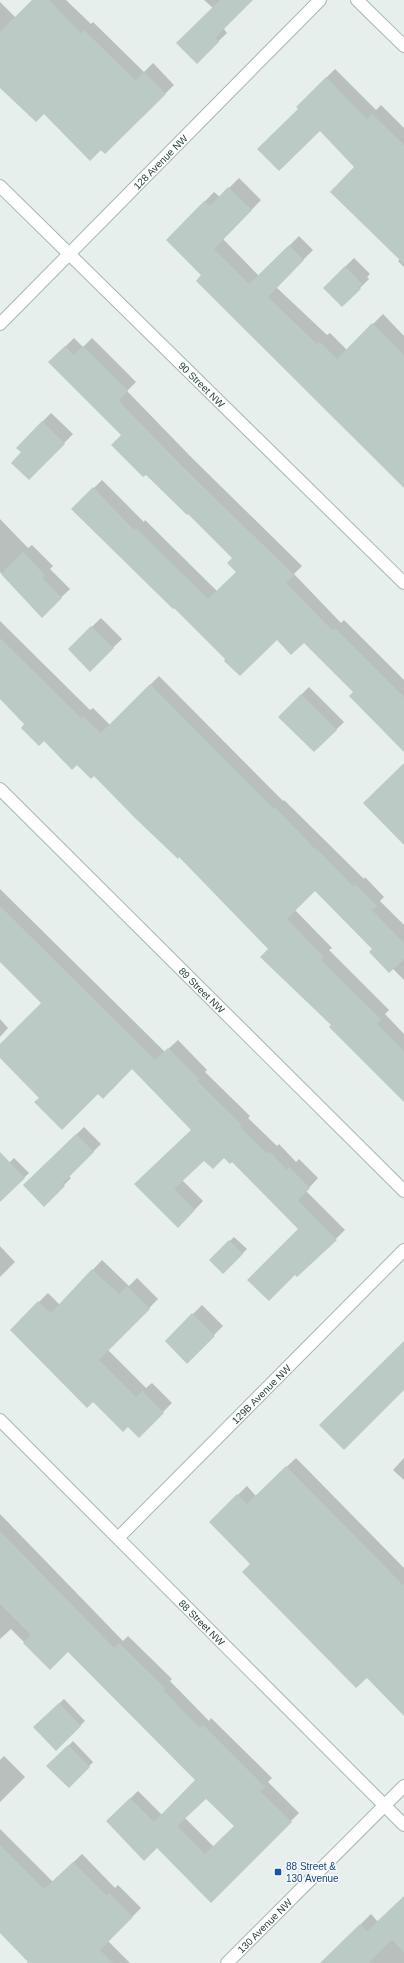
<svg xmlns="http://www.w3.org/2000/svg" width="404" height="1963" font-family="Arial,sans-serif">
	<rect width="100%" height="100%" fill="#e6efeb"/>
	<!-- shadow -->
	<g fill="#0003" fill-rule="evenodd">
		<path d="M33 0H66L91 24 93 22 144 72 153 63 174 85 105 153 0 86V2L16 18Z"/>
		<path d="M204 0H251L223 28 227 33 197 62 213 8Z"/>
		<path d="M335 69 376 110 381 105 404 128V267L398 261 400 259 356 167 297 107Z"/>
		<path d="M239 178 261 200 223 239 259 276 299 236 313 250 276 287 327 335 330 333 347 350 383 314 404 336V483L167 240 214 192 220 197Z"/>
		<path d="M354 258 370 274 367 277 369 279 342 306 324 288Z"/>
		<path d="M74 338 83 347 92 338 136 382 127 391 192 458 302 566 294 574 341 623 344 620 404 680V751L355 692 304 642 277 639 227 659 73 509 102 480 144 522 145 520 218 592 237 572 234 558 123 435 50 362Z"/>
		<path d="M51 413 73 434 29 479 42 422Z"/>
		<path d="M0 519 28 548 32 545 53 566 50 569 70 589 42 616 0 572Z"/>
		<path d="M101 618 122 639 90 670 69 649Z"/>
		<path d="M0 621 90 710 93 708 110 725 159 676 283 801 284 800 364 879 365 877 384 897 380 901 404 925V980L315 890 295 910 332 948 329 950 389 1010 385 1014 404 1034V1093L332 1025 270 949 179 856 94 774 44 740 0 698Z"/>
		<path d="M309 687 344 722 314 751 279 717Z"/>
		<path d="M0 889 165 1052 178 1040 207 1070 205 1072 250 1116 248 1118 277 1146 279 1144 296 1162 299 1159 318 1178 306 1191 345 1230 297 1276 299 1229 232 1160 224 1156 204 1159 182 1180 203 1201 178 1227 136 1184 192 1130 132 1068 98 1092 40 1098 0 1057V1045L42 1003 0 961Z"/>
		<path d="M0 1019 8 1028 0 1037Z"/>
		<path d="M84 1127 101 1144 69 1176 71 1178 44 1205 24 1185Z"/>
		<path d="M14 1158 29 1173 4 1197 0 1193V1172Z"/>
		<path d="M234 1237 247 1249 223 1273 210 1260Z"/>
		<path d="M0 1246 15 1262 0 1277Z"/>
		<path d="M102 1260 129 1286 137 1278 158 1299 108 1350 146 1388 152 1383 172 1403 139 1436 128 1426 93 1401 11 1330 48 1293 60 1305Z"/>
		<path d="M202 1305 223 1326 187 1362 166 1341Z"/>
		<path d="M296 1458 404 1568V1714L210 1522 247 1486 256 1496Z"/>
		<path d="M404 1458V1480L393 1470Z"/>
		<path d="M0 1514 123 1641 128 1636 172 1679 170 1681 209 1721 211 1718 272 1778 268 1782 299 1813 211 1901 157 1846 107 1821 138 1791 162 1815 197 1780 68 1651 50 1668 11 1629 0 1639ZM206 1797 235 1826 214 1847 185 1818Z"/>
		<path d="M64 1699 85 1721 56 1749 35 1727Z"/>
		<path d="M73 1741 93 1762 69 1787 48 1766Z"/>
		<path d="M4 1756 25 1777 0 1802V1760Z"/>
		<path d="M0 1829 53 1882 82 1854 115 1888 118 1885 141 1908 108 1941 130 1963H27L29 1961 0 1932Z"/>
		<path d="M404 1897V1963H322L371 1914 378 1922Z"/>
	</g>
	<!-- building -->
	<g fill="#bbcac4" fill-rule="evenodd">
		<path d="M32 0H49L81 33 84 30 135 80 144 72 166 94 105 154 101 150 90 161 44 114 36 122 0 88V32Z"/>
		<path d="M220 0H253L215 38 219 42 197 64 176 43Z"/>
		<path d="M326 77 367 119 372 114 404 145V264L330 192 354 167 320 131 279 171 257 149 298 109 296 107Z"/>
		<path d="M228 187 252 210 214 249 249 284 289 245 304 260 268 297 317 344 320 342 337 359 372 323 404 355V488L196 281 201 275 166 240 204 201 210 206Z"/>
		<path d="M345 266 362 284 358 287 361 289 342 307 323 288Z"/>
		<path d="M65 346 74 355 83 346 128 391 119 401 183 467 294 575 286 583 332 630 335 628 404 697V752L349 696 353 692 304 643 291 655 277 640 240 676 224 661 225 659 174 608 173 609 71 509 93 487 134 530 136 528 208 599 236 572 227 563 232 558 188 514 187 515 146 475 143 477 111 445 121 435 48 362Z"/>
		<path d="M42 421 65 444 29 480 11 463 21 452 16 448Z"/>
		<path d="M23 552 45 575 42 578 62 598 42 618 1 574Z"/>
		<path d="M91 626 114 648 90 672 68 649Z"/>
		<path d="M0 638 81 718 83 716 101 733 150 684 274 809 275 807 316 850 317 849 354 887 356 885 377 906 372 910 404 943V959L389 973 369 952 372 949 315 891 287 919 324 957 321 960 381 1019 377 1024 404 1051V1102L329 1027 331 1025 260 957 268 949 179 857 178 859 135 818 94 776 91 779 77 765 72 770 44 741 39 746 21 728 24 724 0 699Z"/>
		<path d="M301 694 337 730 314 752 278 717Z"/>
		<path d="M404 763V845L363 803Z"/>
		<path d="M0 906 155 1060 168 1048 199 1079 197 1081 242 1125 240 1127 268 1154 270 1152 287 1170 289 1167 310 1188 298 1200 337 1240 297 1277 295 1275 269 1301 247 1280 298 1229 232 1162 230 1164 224 1158 213 1169 204 1161 174 1189 195 1210 178 1228 134 1184 191 1130 132 1069 103 1099 98 1094 62 1130 34 1102 39 1098 0 1058V1044L41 1003 0 962Z"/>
		<path d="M76 1134 94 1152 62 1184 65 1186 44 1207 23 1185Z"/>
		<path d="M0 1152 25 1178 0 1202Z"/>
		<path d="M229 1240 243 1254 223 1274 209 1260Z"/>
		<path d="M92 1269 119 1294 127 1286 150 1309 99 1360 136 1397 142 1391 164 1413 139 1438 128 1427 123 1432 93 1402 87 1408 10 1330 38 1301 51 1313Z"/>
		<path d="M192 1313 215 1336 187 1364 165 1341Z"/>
		<path d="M404 1341V1390L344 1450 319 1425Z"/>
		<path d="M286 1466 404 1586V1716L367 1678 356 1688 242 1572 250 1564 209 1522 237 1494 247 1504Z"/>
		<path d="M0 1531 114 1648 119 1643 165 1688 163 1690 200 1728 203 1725 265 1787 260 1791 292 1822 211 1903 157 1848 144 1861 106 1821 130 1798 154 1822 195 1780 68 1652 50 1670 23 1643 31 1635 0 1604ZM206 1799 234 1826 205 1854 177 1826Z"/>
		<path d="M59 1703 81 1726 56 1751 33 1727Z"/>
		<path d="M68 1745 90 1767 69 1788 46 1766Z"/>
		<path d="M0 1845 44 1889 73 1862 106 1895 109 1893 133 1917 100 1950 113 1963H29L0 1933Z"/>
		<path d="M404 1896V1952L392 1940 368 1963H320L360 1924 367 1931Z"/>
	</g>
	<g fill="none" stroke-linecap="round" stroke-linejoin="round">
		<defs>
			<g id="minor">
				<path d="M357 0 404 46"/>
				<path id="s1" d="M0 324 320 0"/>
				<path id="s2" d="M0 789 404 1191"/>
				<path id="s3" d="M0 1420 404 1825"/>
				<path id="s4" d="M118 1538 404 1250"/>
			</g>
			<g id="tertiary">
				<path id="s5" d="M0 186 404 583"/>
				<path id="s6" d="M227 1963 404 1786"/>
			</g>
		</defs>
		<!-- minor casing -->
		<use href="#minor" stroke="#a8b8b2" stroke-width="14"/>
		<!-- tertiary casing -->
		<use href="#tertiary" stroke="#a8b8b2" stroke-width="14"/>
		<!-- minor -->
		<use href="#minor" stroke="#fff" stroke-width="12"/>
		<!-- tertiary -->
		<use href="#tertiary" stroke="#fff" stroke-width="12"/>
	</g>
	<!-- markers -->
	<rect fill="#1a4fb4" stroke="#f7fbf9" stroke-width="1.5" x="274" y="1868" width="8" height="8" rx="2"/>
	<g text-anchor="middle" stroke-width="3" stroke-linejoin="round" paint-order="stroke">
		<!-- street labels -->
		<g font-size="10" fill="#24423a" stroke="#f7fbf9">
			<text dy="4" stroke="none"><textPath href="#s1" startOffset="228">128 Avenue NW</textPath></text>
			<text dy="4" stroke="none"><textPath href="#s5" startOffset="283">90 Street NW</textPath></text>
			<text dy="4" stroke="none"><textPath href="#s2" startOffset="285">89 Street NW</textPath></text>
			<text dy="4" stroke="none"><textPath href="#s4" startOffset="203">129B Avenue NW</textPath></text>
			<text dy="4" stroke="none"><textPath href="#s3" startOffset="286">88 Street NW</textPath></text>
			<text dy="4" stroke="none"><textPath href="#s6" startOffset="53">130 Avenue NW</textPath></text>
		</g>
		<!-- transit labels -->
		<g font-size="10" fill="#164399" stroke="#f7fbf9" text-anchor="start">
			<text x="286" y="1870">88 Street &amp;<tspan x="286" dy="12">130 Avenue</tspan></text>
		</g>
	</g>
</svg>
